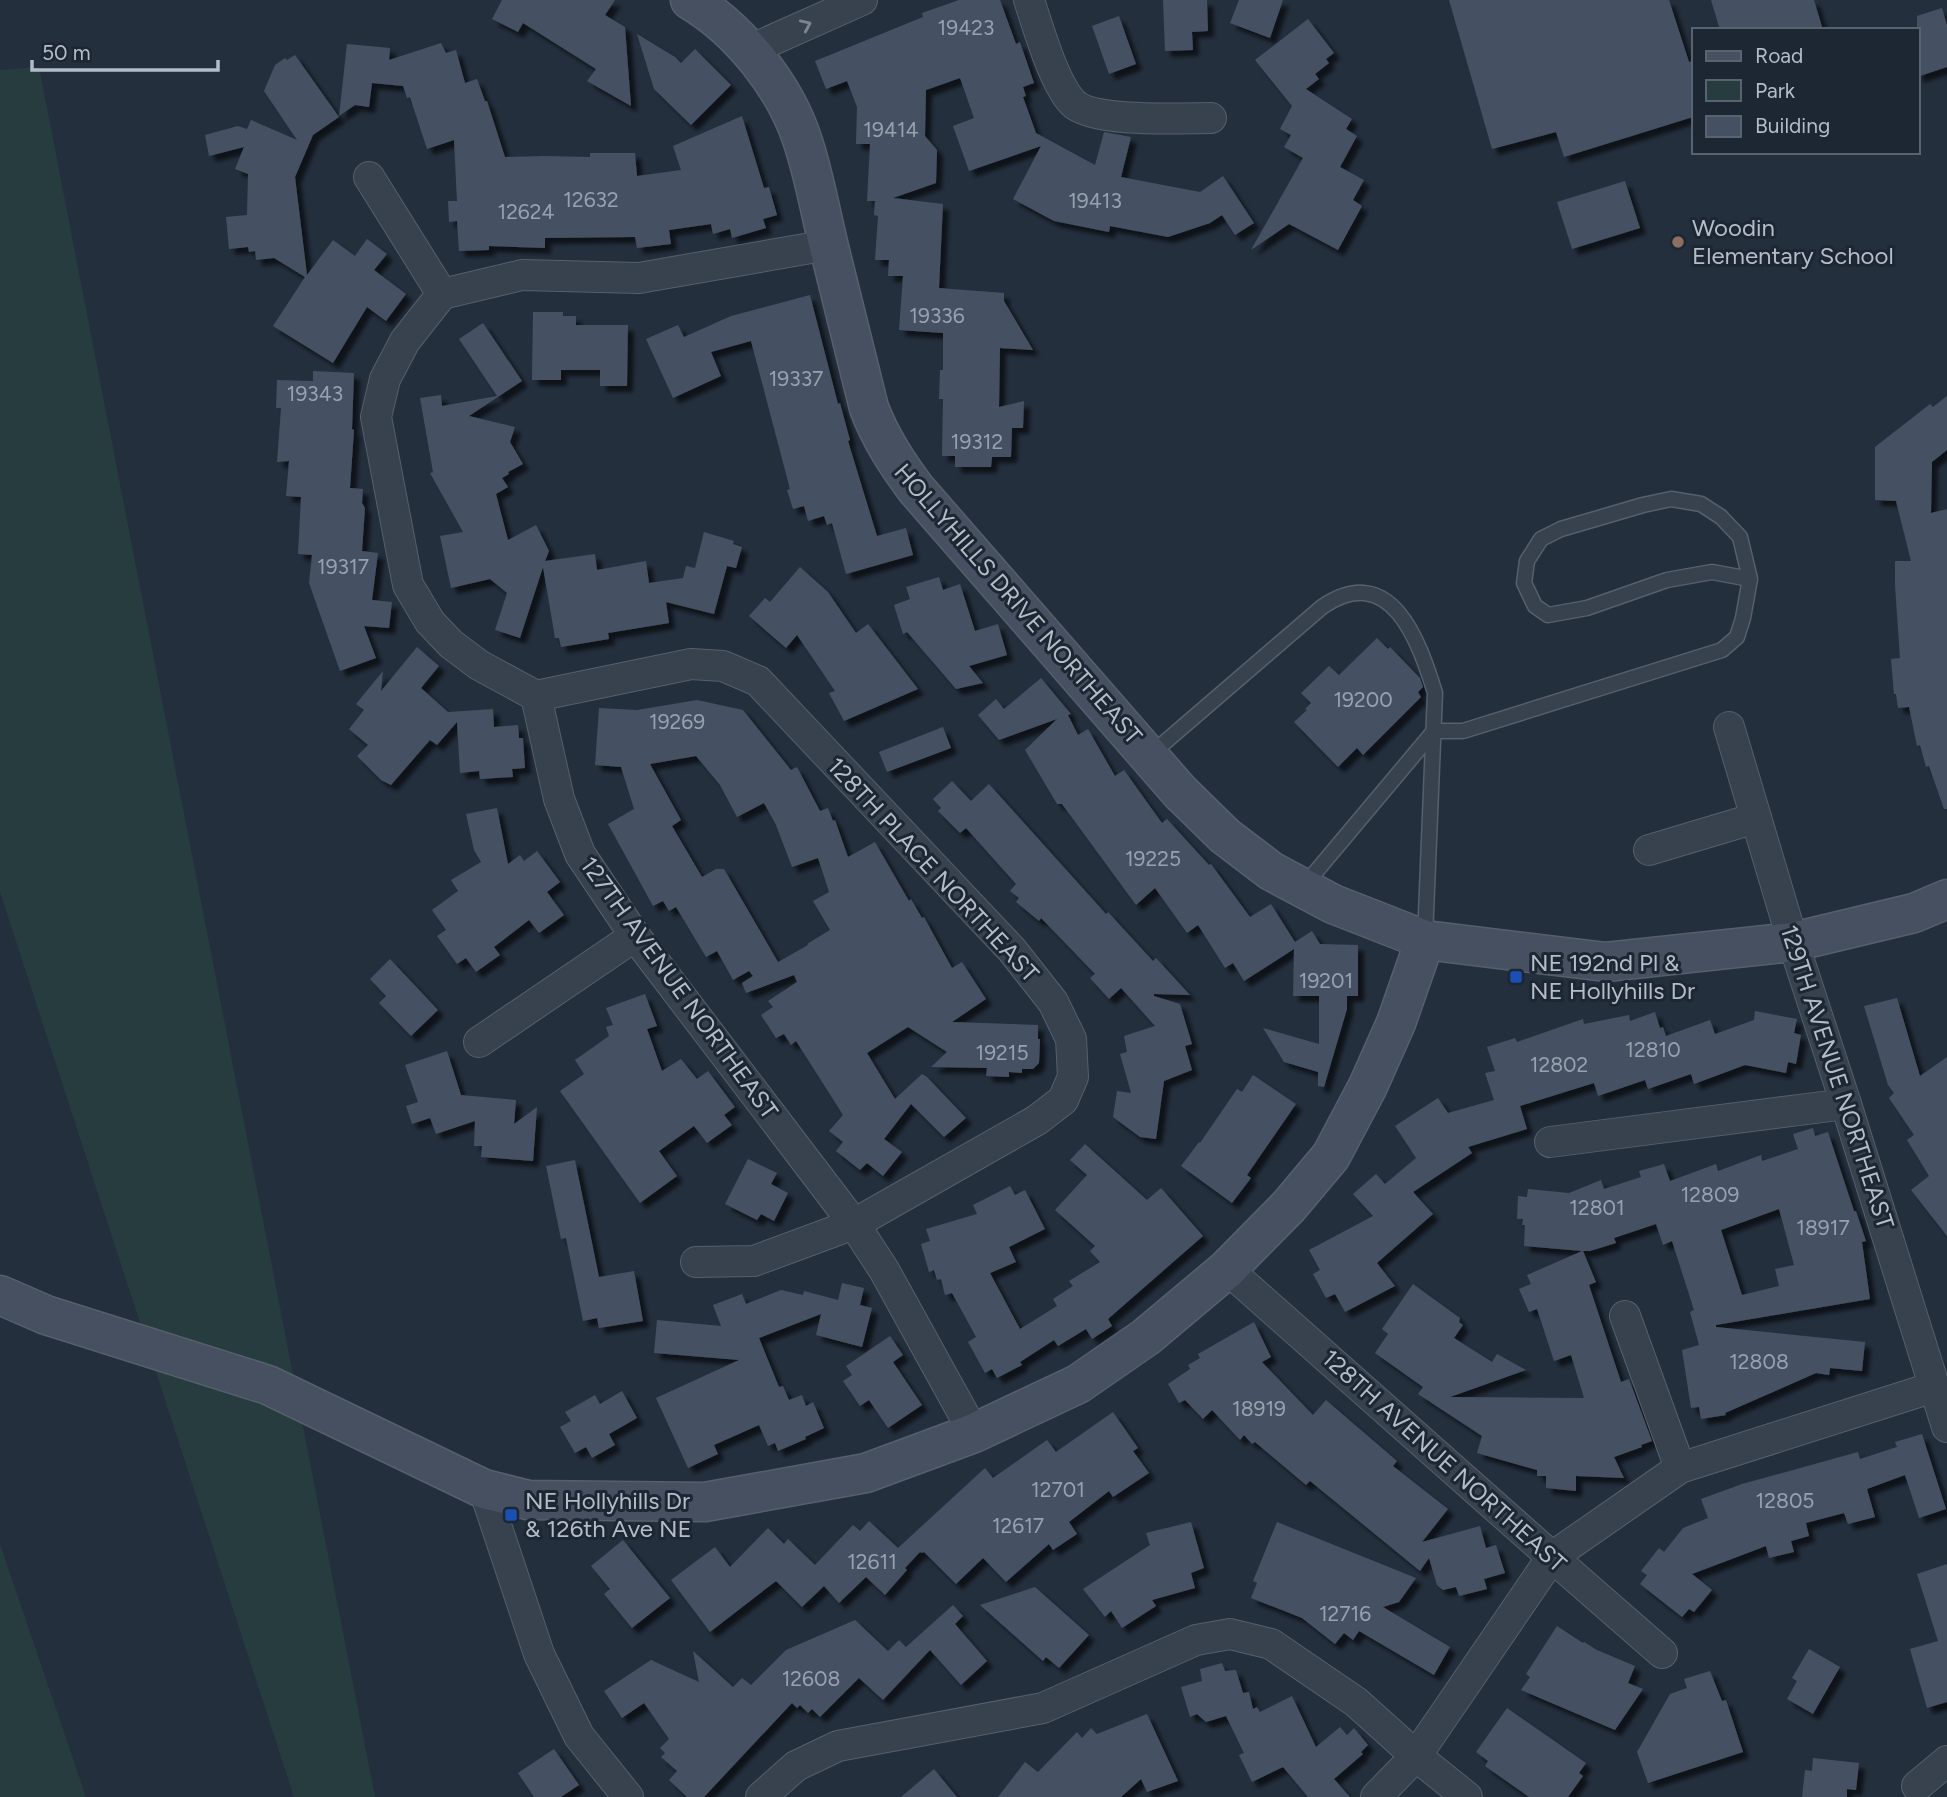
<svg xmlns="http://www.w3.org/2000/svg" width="1947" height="1797" font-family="Figtree,sans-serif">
	<defs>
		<filter id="shadow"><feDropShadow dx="6" dy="6" stdDeviation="2" flood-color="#0009"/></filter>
	</defs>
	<rect width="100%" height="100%" fill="#242f3e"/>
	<!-- green -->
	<g fill="#263c3f">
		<path d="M39 67 375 1797H294L0 892V70Z"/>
		<path d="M0 1544 86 1797H0Z"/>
	</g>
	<!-- building -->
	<g fill="#455162" fill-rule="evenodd" filter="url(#shadow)">
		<path d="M502 0H615L605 15 625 27 631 106 587 81 596 69 523 23 518 32 492 19Z"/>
		<path d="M959 0H1000L1016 44 1020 42 1034 83 1023 87 1026 96 1023 97 1036 133 1095 165 1104 132 1131 137 1121 177 1200 192 1223 176 1254 223 1235 235 1222 215 1210 223 1168 237 1110 226 1109 232 1054 221 1013 199 1041 146 969 171 953 126 974 118 960 78 926 90 925 136 937 150 936 183 893 198 943 204 939 288 1004 293V301L1033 350 1000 348 999 407 1024 401 1023 428H1012L1011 457H992L991 467H955V456H942L943 399H939L940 370H943V333L899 330 903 276H888L889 260H875L878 216 874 215 875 201H867L870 144H856L857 107 847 81 826 89 815 61 923 17 922 13Z"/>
		<path d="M1163 0H1207L1208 31 1192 32 1193 50 1165 51Z"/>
		<path d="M1239 0H1283L1270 38 1230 23Z"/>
		<path d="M1449 0H1669L1689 62 1693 61V117L1564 157 1556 132 1492 149Z"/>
		<path d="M1711 0H1814L1823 30H1720Z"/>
		<path d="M1942 8 1947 25V67L1917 77V16Z"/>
		<path d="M1119 16 1136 64 1109 74 1092 26Z"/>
		<path d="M1308 19 1334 53 1326 59 1329 63 1315 74 1319 79 1306 89 1352 119 1346 129 1357 136 1340 167 1364 180 1353 200 1362 206 1338 250 1289 224 1251 250 1303 158 1284 147 1291 135 1280 129 1292 106 1255 60Z"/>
		<path d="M637 34 675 57 681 63 695 49 731 85 691 125 654 89Z"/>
		<path d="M441 43 446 53 456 50 465 83 477 79 485 101H487L505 157 544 156 590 157V153H635L637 176 681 170 673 146 742 116 764 188 769 187 777 215 763 219 766 228 732 238 730 229 713 234 711 224 669 230 671 244 637 248 635 237 545 238V248L489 246V250L459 251 457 221 449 222 448 201H457L454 140 427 149 410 97 407 98 403 86 372 83 369 107 355 105 339 116 347 44 390 48 389 60Z"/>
		<path d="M295 55 339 117 313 135 295 177 307 275 333 240 355 256 367 239 387 254 374 270 406 294 386 321 367 307 333 363 273 326 305 277 274 258 256 260 255 251 249 252 248 247 229 249 226 217 247 215 248 174 235 169 244 147 209 156 205 135 238 126 247 129 251 120 297 140 264 91 275 65 285 58 287 60Z"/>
		<path d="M1625 181 1640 228 1572 249 1557 202Z"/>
		<path d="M810 295 838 404 840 403 850 440 848 441 877 536 906 528 913 555 846 574 832 523 827 525 824 516 808 521 804 506 793 509 787 490 790 489 751 341 711 352 721 376 673 398 646 339 678 325 684 337 731 316Z"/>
		<path d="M533 312H563V316H576V325H628L627 386H600V370H561V380H532Z"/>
		<path d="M483 323 522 381 469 416 515 427 510 442 523 464 508 472 509 474 502 478 508 487 496 494 508 540 536 525 549 551 545 561 595 554 597 570 646 561 649 583 683 578 686 566 695 568 704 532 734 541 733 544 742 547 736 568 727 566 714 614 666 602 669 623 608 633 609 639 561 647 559 638H555L543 567 520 638 495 630 507 593 490 579 451 588 440 536 463 532 430 473 433 472 420 398 441 395 442 406 497 396 459 339Z"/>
		<path d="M313 371 354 373 352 429 354 430 350 488 363 489 362 503 365 508 362 551 378 553 372 600 392 602 389 628 364 626 376 658 340 671 309 583 312 555 298 554 301 497 286 496 289 461 277 462 281 408H276L277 380 313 381Z"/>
		<path d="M1947 396V450L1932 462 1931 513 1947 509V809H1944L1929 766 1926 767 1920 745 1917 746 1909 707 1898 708 1896 694H1894L1891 659 1900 658 1895 585V561H1911L1896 501 1875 500V447L1930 404 1933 407Z"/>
		<path d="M800 567 828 592 856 633 868 624 918 689 844 721 829 693 835 691 797 635 786 648 749 616 765 598 770 602Z"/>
		<path d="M939 577 943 590 960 584 975 631 998 624 1007 655 969 666 983 683 956 689 907 632 903 634 894 605 910 599 906 587Z"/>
		<path d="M1377 638 1388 649 1390 647 1420 678 1423 687 1418 692 1421 697 1363 755 1357 748 1338 767 1294 722 1307 710 1305 709 1311 703 1301 693 1329 666 1339 675Z"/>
		<path d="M417 647 439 666 421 688 448 712 493 709 494 727 518 725 519 738H523L525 768 512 769 513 777 480 779 479 771 460 773 457 722 437 745 430 740 391 785 381 780 357 756 368 745 349 729 364 710 356 704 383 671 381 691Z"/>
		<path d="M1041 678 1071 714 1068 715 1078 735 1088 729 1115 776 1124 770 1162 823 1167 819 1209 865 1211 864 1250 917 1271 904 1295 942 1312 931 1320 944 1358 945V996H1347V1009L1324 1087 1318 1086V1072L1284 1062 1263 1028 1319 1044V996H1293L1294 949 1244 981 1233 963 1225 968 1198 925 1187 933 1155 888 1136 905 1062 804H1057L1025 750 1057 719 999 740 978 715 996 699 1004 709Z"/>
		<path d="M697 700 743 710 791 770 797 767 820 811 828 808 833 821 835 820 848 857 875 842 909 901 911 899 922 918 924 917 952 968 962 962 986 999 952 1022 1038 1025V1039H1040L1039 1063 1033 1069H1022V1073L1009 1072V1077L986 1076 987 1068 931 1067 947 1052 908 1027 867 1053 895 1099 922 1074 927 1077 966 1118 944 1137 911 1104 884 1139 902 1152 883 1176 867 1163 860 1170 836 1151 843 1142 829 1131 843 1115 796 1041 791 1045 784 1034 776 1038 761 1015 773 1007 768 1001 797 982 794 975 746 993 742 983 753 976 749 971 733 980 717 951 706 957 676 907 669 911 663 901 653 906 608 824 634 809 621 767 595 765 599 708 637 710ZM696 756 720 785 737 817 764 803 776 825 792 867 818 858 829 892 813 901 830 930 807 944 808 945 778 962 724 869H716L702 877 672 826 681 820 650 764Z"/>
		<path d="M943 727 951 748 887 772 879 752Z"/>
		<path d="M952 781 971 801 989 784 1106 914 1108 912 1153 961 1156 958 1190 995 1154 994V996L1180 1004 1192 1044 1185 1046 1192 1070 1164 1081 1156 1139 1140 1137 1113 1117 1117 1091 1131 1093 1120 1054 1127 1052 1124 1036 1155 1026 1121 988 1109 999 1090 978 1095 974 1041 918 1039 921 1016 902 1019 898 1010 891 1016 884 966 828 960 833 938 811 941 808 933 799Z"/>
		<path d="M497 808 508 864 520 855 524 861 537 851 560 882 547 892 564 915 539 933 529 920 494 947 500 955 476 972 466 958 457 964 437 936 446 930 432 910 458 891 451 880 481 862 474 850 466 814Z"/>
		<path d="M390 959 438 1010 411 1036 379 1003 386 996 370 979Z"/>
		<path d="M645 994 657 1026 647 1029 662 1071 681 1059 697 1079 708 1071 735 1107 724 1115 732 1125 707 1143 694 1126 659 1151 677 1176 640 1203 560 1091 584 1074 575 1060 609 1036 606 1027 613 1025 606 1008Z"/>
		<path d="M1897 998 1920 1076 1947 1057V1236L1911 1190 1929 1176 1907 1140 1914 1135 1889 1098 1894 1093 1888 1085 1864 1006Z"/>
		<path d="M1755 1011 1797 1019 1794 1033 1801 1035 1796 1064 1788 1062 1786 1073 1745 1065 1694 1084 1691 1074 1648 1089 1645 1080 1598 1096 1594 1083 1520 1106 1527 1129 1468 1147 1472 1153 1413 1192 1433 1214 1377 1263 1395 1286 1345 1312 1335 1294 1326 1298 1313 1274 1320 1270 1309 1250 1373 1216 1353 1194 1376 1174 1385 1184 1416 1158 1395 1126 1438 1098 1448 1113 1494 1100 1485 1073 1495 1071 1487 1047 1515 1038 1517 1042 1583 1019 1584 1024 1629 1015 1630 1021 1655 1012 1660 1028 1663 1027 1666 1036 1710 1020 1715 1034 1754 1020Z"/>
		<path d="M447 1051 461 1095 516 1100 514 1124 537 1107 533 1161 481 1157 482 1146H474L475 1121 436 1134 430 1118 412 1124 406 1106 418 1102 405 1065Z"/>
		<path d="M1253 1075 1296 1104 1247 1175 1251 1178 1232 1203 1181 1166 1199 1142 1200 1143 1237 1089 1242 1092Z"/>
		<path d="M1813 1128 1815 1136 1828 1132 1854 1211H1856L1866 1241 1862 1242 1870 1299 1716 1325V1327L1865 1342 1862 1371 1830 1368 1829 1375 1816 1373 1725 1413 1726 1415 1701 1419 1699 1407 1691 1408 1682 1350 1699 1345 1690 1312 1694 1310 1672 1241 1663 1245 1656 1224 1614 1238 1616 1243 1590 1251H1583L1596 1282 1589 1285 1621 1382 1629 1379 1652 1441 1641 1445 1642 1447 1614 1457 1624 1478 1576 1476V1491L1546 1488V1476H1537V1470L1477 1453 1482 1436 1418 1394 1423 1387 1375 1353 1388 1334 1382 1329 1413 1284 1460 1318 1459 1322 1463 1325 1454 1338 1492 1362 1497 1354 1526 1370 1450 1397 1584 1398 1571 1355 1554 1361 1537 1309 1529 1312 1519 1289 1531 1284 1527 1275 1582 1251 1524 1246 1525 1225H1522L1523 1219H1517L1518 1196 1527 1197 1528 1189 1569 1193 1601 1180 1604 1189 1641 1177 1639 1171 1664 1164 1670 1181 1716 1164 1718 1171 1761 1155 1762 1161 1798 1149 1793 1134ZM1779 1209 1794 1265 1775 1269 1779 1286 1742 1295 1721 1230Z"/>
		<path d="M1085 1144 1147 1200 1161 1188 1203 1236 1108 1319 1112 1326 1092 1339 1086 1329 1058 1346 1054 1340 1020 1362 1022 1365 997 1378 992 1369 985 1373 968 1342 976 1337 952 1293 945 1295 941 1279 937 1280 934 1270 929 1272 921 1244 930 1241 926 1229 977 1214 973 1205 1010 1186 1015 1195 1025 1190 1045 1229 1009 1247 1016 1262 990 1273 1020 1329 1057 1306 1053 1299 1073 1286 1069 1281 1100 1262 1090 1251 1095 1246 1055 1210 1087 1175 1070 1160Z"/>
		<path d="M748 1159 777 1173 771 1184 788 1193 774 1221 761 1214 757 1220 725 1204Z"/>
		<path d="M575 1160 599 1277 634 1271 643 1321 599 1328 597 1318 583 1321 566 1238 561 1239 546 1166Z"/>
		<path d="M842 1283 864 1288 860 1305 872 1308 862 1347 816 1335 821 1314 759 1338 779 1387 783 1386 789 1400 802 1395 806 1406 813 1402 824 1428 805 1437 806 1439 778 1451 775 1443 768 1446 759 1425 714 1445 718 1454 688 1468 656 1398 739 1360 654 1353 657 1320 721 1326 713 1305 742 1294 746 1304 781 1290 803 1295 804 1291 838 1300Z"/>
		<path d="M1254 1322 1271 1357 1262 1362 1313 1415 1326 1400 1397 1461 1393 1466 1448 1509 1422 1542 1480 1526 1486 1548 1496 1545 1505 1573 1484 1579 1487 1589 1459 1596 1456 1587 1443 1590 1437 1585 1429 1558 1420 1571 1310 1481 1306 1485 1255 1442 1252 1444 1244 1435 1240 1440 1212 1410 1203 1419 1185 1400 1179 1403 1168 1384 1190 1369 1188 1365 1200 1358 1198 1354Z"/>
		<path d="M890 1336 903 1355 893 1362 922 1405 888 1428 869 1400 860 1406 843 1381 852 1375 846 1366Z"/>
		<path d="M622 1391 637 1418 609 1434 615 1445 592 1458 586 1447 575 1453 560 1427 571 1421 565 1412 595 1395 600 1404Z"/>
		<path d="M1113 1412 1138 1448 1133 1451 1149 1473 1113 1497 1109 1491 1069 1522 1077 1534 1053 1550 1049 1544 1006 1582 983 1558 956 1584 924 1552 922 1553 920 1552 905 1568 907 1570 885 1595 866 1577 839 1603 824 1586 802 1607 776 1581 710 1632 671 1580 715 1547 730 1567 768 1528 784 1544 788 1539 815 1565 853 1525 860 1531 869 1521 898 1548 985 1468 993 1478 1047 1440 1056 1452Z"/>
		<path d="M1922 1434 1946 1509 1919 1518 1905 1475 1867 1489 1875 1517 1848 1524 1844 1513 1806 1523 1809 1536 1791 1541 1794 1552 1769 1558 1766 1546 1692 1574 1712 1590 1694 1612 1689 1609 1682 1617 1640 1584 1647 1575 1641 1571 1659 1548 1664 1552 1683 1528 1708 1518 1701 1499 1742 1484 1858 1452 1860 1459 1897 1447 1895 1442Z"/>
		<path d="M1191 1522 1204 1568 1191 1573 1195 1588 1152 1600 1156 1606 1122 1628 1111 1611 1105 1617 1083 1589 1150 1545 1146 1533Z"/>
		<path d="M1277 1522 1416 1578 1399 1602 1383 1607 1450 1647 1434 1675 1359 1631 1353 1640 1344 1633 1335 1644 1302 1618 1251 1598 1257 1583 1253 1581Z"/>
		<path d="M623 1540 670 1598 632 1628 604 1594 610 1589 591 1566Z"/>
		<path d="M1947 1564V1702L1927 1708 1910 1649 1938 1641 1917 1574Z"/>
		<path d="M1035 1587 1089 1635 1059 1668 1046 1657 1043 1661 980 1605Z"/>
		<path d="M953 1605 963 1616 955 1624 987 1661 961 1685 930 1650 883 1700 859 1678 820 1717 812 1709 808 1713 800 1705 797 1708 792 1703 704 1797H687L669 1780 677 1771 661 1757 665 1753 660 1748 669 1739 644 1703 622 1718 604 1691 651 1660 699 1682 693 1651 733 1687 742 1678 751 1685 786 1650 855 1620 888 1651 899 1640 906 1647Z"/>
		<path d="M1557 1626 1583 1643 1584 1642 1597 1650 1635 1666 1628 1683 1643 1689 1615 1730 1521 1690 1530 1677 1526 1674Z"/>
		<path d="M1809 1649 1840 1667 1813 1714 1787 1699 1797 1681 1792 1678Z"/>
		<path d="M1222 1663 1225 1671 1236 1670 1243 1693 1249 1692 1253 1709 1257 1707 1260 1712 1292 1696 1316 1747 1340 1727 1347 1735 1354 1728 1368 1745 1361 1752 1363 1754 1334 1779 1350 1797H1308L1283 1767 1252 1782 1239 1755 1244 1753 1226 1716 1206 1722 1197 1714 1190 1717 1181 1687 1202 1681 1200 1669Z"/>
		<path d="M1710 1671 1722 1701 1726 1700 1743 1752 1648 1783 1637 1752 1670 1694 1687 1688 1684 1679Z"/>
		<path d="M1507 1708 1586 1763 1579 1773 1583 1776 1568 1797H1529L1485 1766 1488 1761 1476 1752Z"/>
		<path d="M1147 1714 1178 1781 1147 1792 1141 1779 1121 1797H998L1025 1762 1038 1772 1077 1732 1082 1738 1091 1728 1097 1734Z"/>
		<path d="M554 1749 579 1785 561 1797H534L518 1773Z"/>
		<path d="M1813 1758 1859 1763 1856 1790 1847 1789V1797H1802L1805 1770 1812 1771Z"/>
		<path d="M934 1769 957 1797H901Z"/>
	</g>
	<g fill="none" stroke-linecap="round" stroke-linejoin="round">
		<defs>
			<g id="lane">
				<path d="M1150 755 1322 607C1391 560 1419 641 1435 693L1425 938"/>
				<path d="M1303 887 1434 731H1463L1722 650 1737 637 1743 618 1750 579 1740 537 1721 517 1701 504 1671 499 1643 505 1561 529 1541 539 1527 561 1524 583 1535 606 1548 615 1587 608 1667 580 1712 572 1750 579"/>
			</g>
			<g id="street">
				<path d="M1029 0C1038 27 1054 84 1073 103 1093 123 1182 118 1211 118"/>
				<path d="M750 50 862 0"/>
				<path d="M369 177 442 294"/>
				<path d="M442 294 405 341 385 379 376 417 408 585 430 622 451 644 479 665 536 696 559 799 580 854 635 936 854 1224 884 1270 974 1433"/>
				<path d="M442 294 522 275 639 278 828 245"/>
				<path d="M536 696 691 664 723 666 758 681 1012 950 1053 1002 1071 1039 1073 1077 1063 1100 1037 1120 854 1224 754 1261 696 1262"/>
				<path d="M1729 727 1793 942 1846 1104 1947 1427"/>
				<path d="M1649 850 1756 818"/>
				<path d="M479 1042 635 936"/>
				<path d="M1550 1142 1846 1104"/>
				<path d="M1227 1269 1552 1557 1662 1653"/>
				<path d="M1625 1316 1680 1468"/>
				<path d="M484 1489 539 1654 579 1736 628 1797"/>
				<path d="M1917 1786 1947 1761"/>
				<path d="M761 1797 796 1766 838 1746 1043 1708 1196 1640 1230 1634 1271 1644 1356 1702 1416 1756 1467 1797"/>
				<path d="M1376 1797 1416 1756 1552 1557 1680 1468 1934 1387"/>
			</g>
			<g id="secondary">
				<path d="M690 0C739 29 784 85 802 139 814 174 820 211 829 247 842 301 856 354 869 408 881 439 896 462 916 489L1180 792 1225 836 1271 871 1333 904 1425 940 1606 962 1793 942 1914 913 1947 899"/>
				<path d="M0 1295 46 1315 268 1385 484 1489 528 1500 705 1502 866 1473 974 1433 1078 1384 1146 1337 1227 1269 1289 1206 1331 1156 1368 1086 1396 1023 1425 940"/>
			</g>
		</defs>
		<!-- lane casing -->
		<use href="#lane" stroke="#565f6c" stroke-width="17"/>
		<!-- street casing -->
		<use href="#street" stroke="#565f6c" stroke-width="32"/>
		<!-- secondary casing -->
		<use href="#secondary" stroke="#565f6c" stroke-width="41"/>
		<!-- lane -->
		<use href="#lane" stroke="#38414e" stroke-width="14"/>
		<!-- street -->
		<use href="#street" stroke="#38414e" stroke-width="30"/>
		<!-- secondary -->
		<use href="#secondary" stroke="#465061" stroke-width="38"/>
	</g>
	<!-- one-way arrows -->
	<defs><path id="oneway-chevron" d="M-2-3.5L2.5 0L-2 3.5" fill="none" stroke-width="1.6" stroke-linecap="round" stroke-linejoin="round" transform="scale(1.75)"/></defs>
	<use stroke="#7c8592" href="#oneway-chevron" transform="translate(806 25) rotate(-24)"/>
	<!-- markers -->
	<circle fill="#8d6e63" stroke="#1d2633" stroke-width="2.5" cx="1678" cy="242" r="7"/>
	<g fill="#1a4fb4" stroke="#1d2633" stroke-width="2.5">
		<rect x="1509" y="970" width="14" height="14" rx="3.5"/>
		<rect x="504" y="1508" width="14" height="14" rx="3.5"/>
	</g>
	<g text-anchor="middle" stroke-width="6" stroke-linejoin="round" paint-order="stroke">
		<!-- number labels -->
		<g font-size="21" fill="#98a1af">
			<text x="966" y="35">19423</text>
			<text x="891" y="137">19414</text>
			<text x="591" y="207">12632</text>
			<text x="1095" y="208">19413</text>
			<text x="526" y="219">12624</text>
			<text x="937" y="323">19336</text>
			<text x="796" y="386">19337</text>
			<text x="315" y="401">19343</text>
			<text x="977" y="449">19312</text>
			<text x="343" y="574">19317</text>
			<text x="1363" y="707">19200</text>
			<text x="677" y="729">19269</text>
			<text x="1153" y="866">19225</text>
			<text x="1326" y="988">19201</text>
			<text x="1653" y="1057">12810</text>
			<text x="1002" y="1060">19215</text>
			<text x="1559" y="1072">12802</text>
			<text x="1710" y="1202">12809</text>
			<text x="1597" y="1215">12801</text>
			<text x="1823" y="1235">18917</text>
			<text x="1759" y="1369">12808</text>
			<text x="1259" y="1416">18919</text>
			<text x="1058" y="1497">12701</text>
			<text x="1785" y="1508">12805</text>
			<text x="1018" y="1533">12617</text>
			<text x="872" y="1569">12611</text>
			<text x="1345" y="1621">12716</text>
			<text x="811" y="1686">12608</text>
		</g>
		<!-- poi labels -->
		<g font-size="24" fill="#b4bcc9" stroke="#1d2633" text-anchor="start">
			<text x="1692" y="236">Woodin<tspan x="1692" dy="28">Elementary School</tspan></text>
			<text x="1530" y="971">NE 192nd Pl &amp;<tspan x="1530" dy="28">NE Hollyhills Dr</tspan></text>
			<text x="525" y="1509">NE Hollyhills Dr<tspan x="525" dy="28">&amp; 126th Ave NE</tspan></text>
		</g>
		<!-- street labels -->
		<g font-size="24" fill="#b4bcc9" stroke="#1d2633">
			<text transform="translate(1018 604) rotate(49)" y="8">HOLLYHILLS DRIVE NORTHEAST</text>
			<text transform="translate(933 870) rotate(47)" y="8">128TH PLACE NORTHEAST</text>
			<text transform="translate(679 988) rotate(54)" y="8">127TH AVENUE NORTHEAST</text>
			<text transform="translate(1837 1077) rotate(72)" y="8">129TH AVENUE NORTHEAST</text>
			<text transform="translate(1444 1461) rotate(42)" y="8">128TH AVENUE NORTHEAST</text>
		</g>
	</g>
	<!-- legend -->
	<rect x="1692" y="28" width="228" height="126" fill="#1d2633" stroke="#59626f" stroke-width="2"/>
	<rect x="1706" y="51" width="35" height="10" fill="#465061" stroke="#59626f" stroke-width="2"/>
	<text x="1755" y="63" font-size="21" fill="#b4bcc9">Road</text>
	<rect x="1706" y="80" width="35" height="21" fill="#263c3f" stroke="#59626f" stroke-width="2"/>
	<text x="1755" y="98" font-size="21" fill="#b4bcc9">Park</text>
	<rect x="1706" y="116" width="35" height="21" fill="#455162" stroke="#59626f" stroke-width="2"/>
	<text x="1755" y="133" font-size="21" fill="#b4bcc9">Building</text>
	<!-- scale -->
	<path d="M32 60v10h186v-10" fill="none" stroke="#b4bcc9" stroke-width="3.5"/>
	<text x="42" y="60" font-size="21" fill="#b4bcc9" stroke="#1d2633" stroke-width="5" paint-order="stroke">50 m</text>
</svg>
